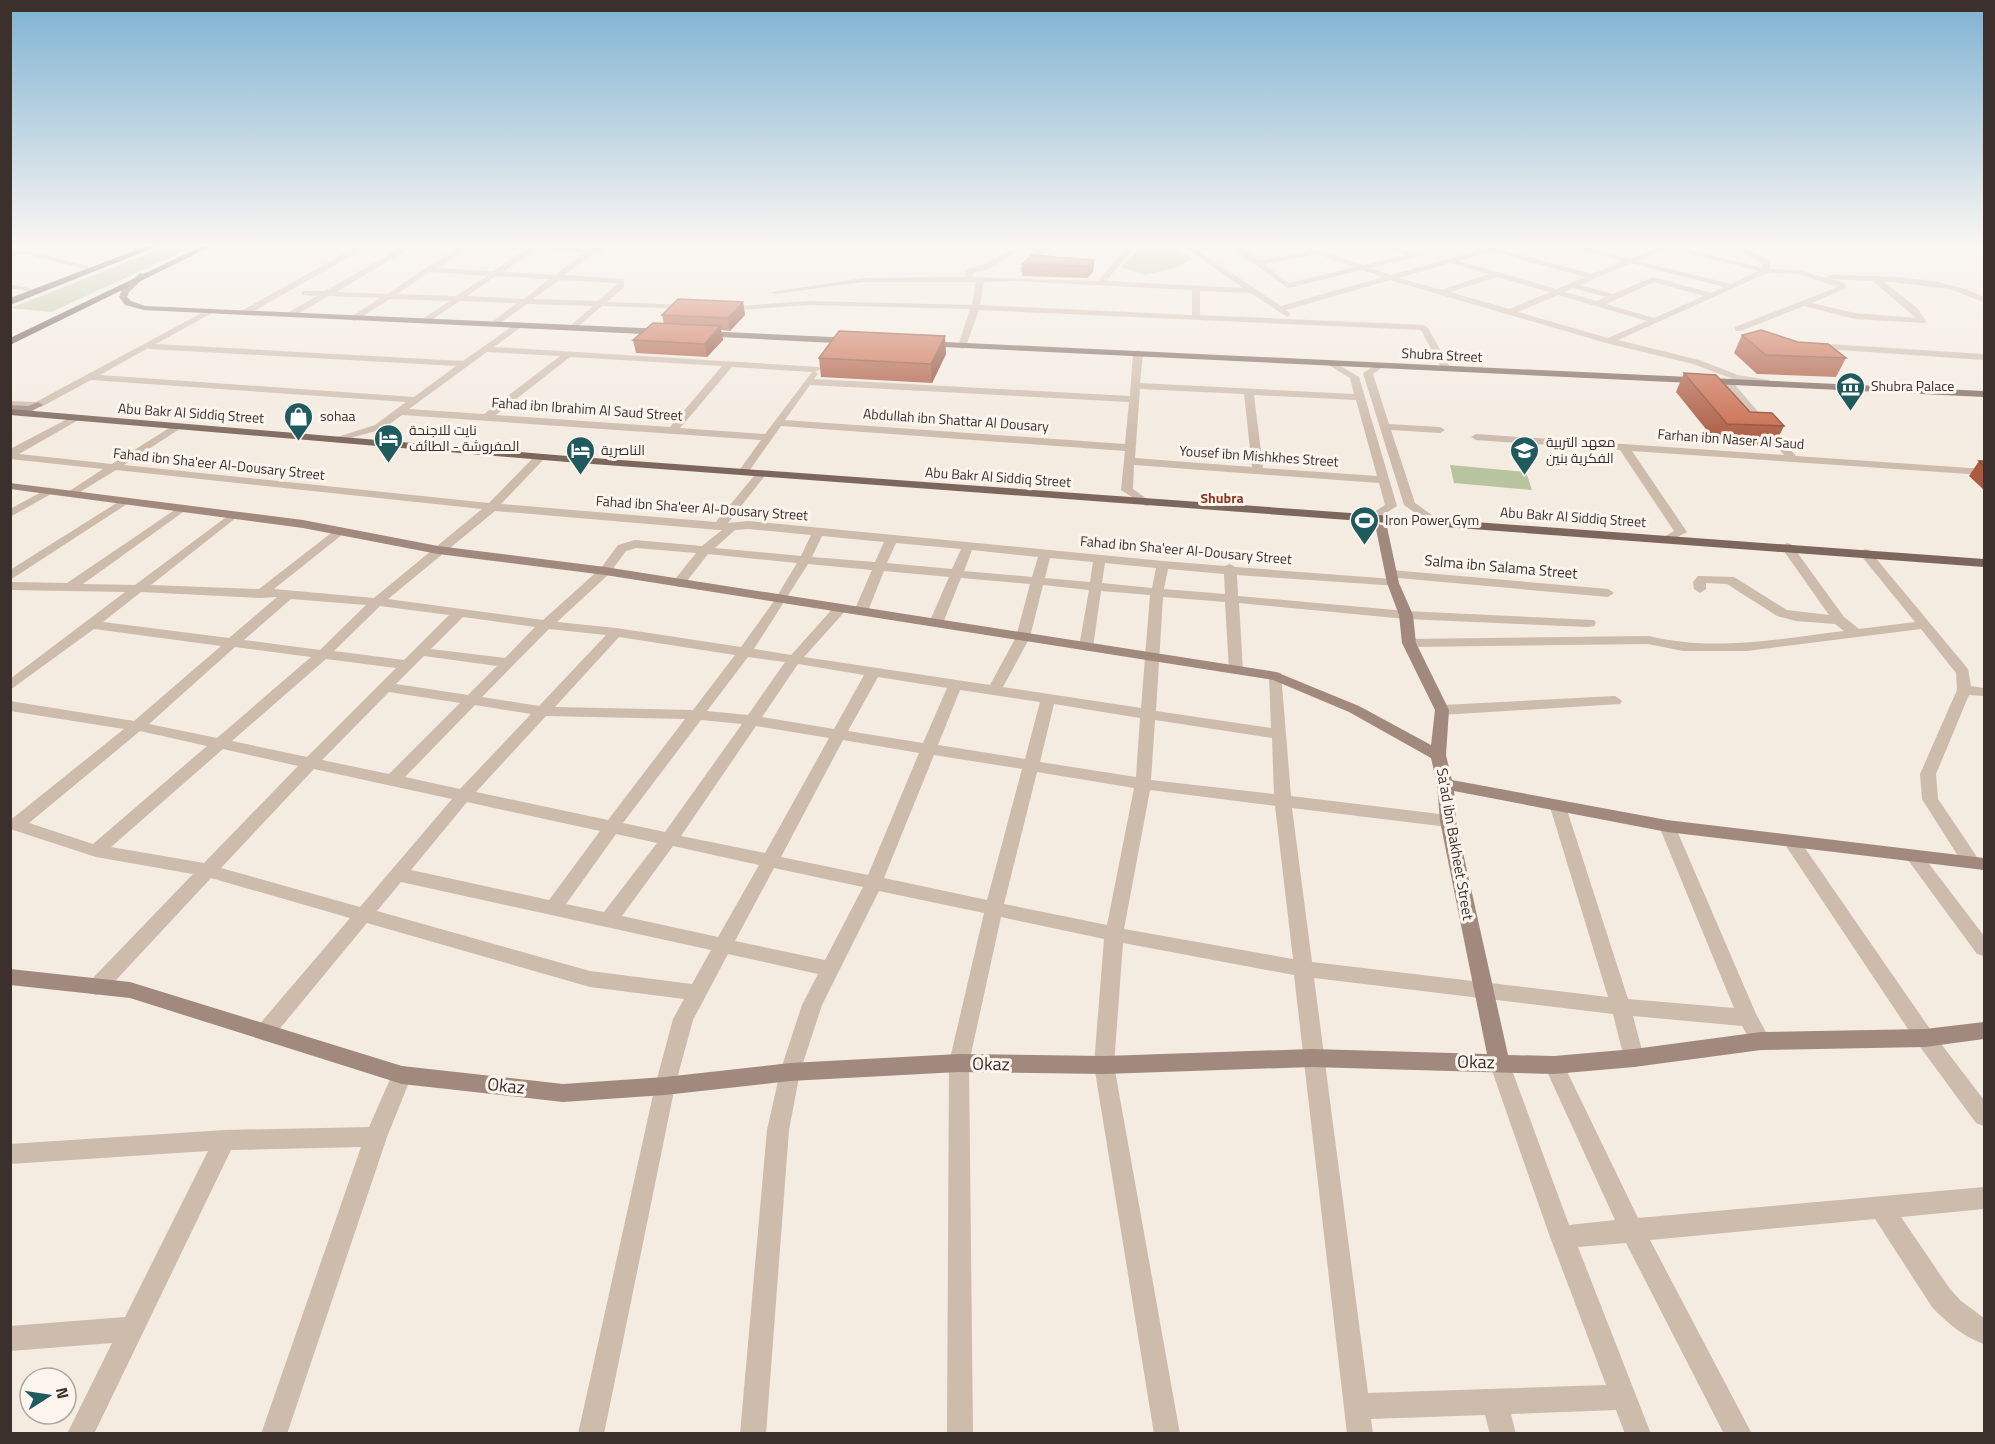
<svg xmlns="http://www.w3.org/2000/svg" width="1995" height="1444" font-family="'Titillium Web',Cairo,sans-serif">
	<rect width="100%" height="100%" fill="#f4ebe1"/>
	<!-- green -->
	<g fill="#b8c4a0">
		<path d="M175 243H201L51 312 11 308Z"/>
		<path d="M1168 247 1193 258 1175 268 1144 275 1121 267 1137 251Z"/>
		<path d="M1450 465 1526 472 1532 490 1454 483Z"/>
	</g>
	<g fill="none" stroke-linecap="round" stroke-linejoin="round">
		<!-- street -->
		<g fill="#cdbbac" fill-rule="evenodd">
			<path d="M123 243H133L134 244 130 246Z"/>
			<path d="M333 243H467L531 246 536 244 540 246 603 248 606 252H595L564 275 624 279V287L607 302 689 305 693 307 689 309 602 306 573 331 569 328 570 326 593 306 527 304 495 327 491 324 492 322 517 303 460 301 425 324 421 321 422 319 450 301 390 299 355 321 352 320V316L380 298 328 296 293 317H287V313L317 296 302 295V291H325L402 247 368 246 247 315H241V311L358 246 336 245ZM412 247 457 248 387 294 336 292ZM466 249 525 250 493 271 437 268ZM534 250 586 252 555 275 503 272ZM430 272 487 276 456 296 397 294ZM496 276 549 279 524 299 467 296ZM559 280 617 283V284L598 301 533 299Z"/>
			<path d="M1052 243H1061L1045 251 1026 272H1020V268L1039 247Z"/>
			<path d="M1146 243H1170L1134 248 1106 281 1243 288 1179 243H1186L1195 249 1236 243 1258 261 1309 251 1290 243H1299L1363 265 1406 255 1376 243H1385L1417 253V257L1371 268 1391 275 1476 251 1456 243H1465L1484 249 1515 243 1500 249 1592 274 1623 261 1555 243 1589 248 1608 243H1617L1597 251 1630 259 1660 246 1653 243H1663L1762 268V264L1727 243H1736L1769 261 1770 269 1799 270 1826 278 1829 275C1881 277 1937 274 1984 297V302L1949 289 1883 281 1917 308 1926 321 1925 323 1855 319 1804 306 1741 331H1735V327L1838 287 1798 274 1767 273 1618 340 1699 360 1738 375 1769 380V384L1766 385 1733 379 1693 364 1606 343 1390 280 1286 310 1291 314 1287 317 1251 293 1200 291V315L1424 325 1428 328 1451 369 1449 371H1443L1421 330 979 310 966 346 962 349 958 346 970 309 809 305 725 311 721 309 725 307 809 301 972 305 976 282H864L775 294 771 292 864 278 965 277 966 270 982 265 1012 249 1015 253 988 269 973 273 972 277 1098 281 1129 244ZM1229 246 1288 288 1362 270 1383 277 1281 306 1200 252ZM1667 248 1759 271 1731 284 1638 261ZM1491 251 1585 277 1557 289 1459 261ZM1317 254 1355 267 1289 283 1263 264ZM1450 263 1489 274 1441 290 1399 278ZM1631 263 1724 287 1711 293 1653 277 1613 294 1580 285ZM1497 277 1550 292 1509 309 1450 292ZM1831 279 1873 281 1916 318 1855 313 1812 303 1846 288 1844 283ZM1015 281 1192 290V315L980 305 984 282ZM1654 282 1704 296 1654 318 1606 304ZM1573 288 1606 297 1597 301 1565 292ZM1558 295 1647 321 1608 338 1518 312Z"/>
			<path d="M1873 243H1882L1894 249 1887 251Z"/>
			<path d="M1927 243H1937L1952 249 1948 251Z"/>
			<path d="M10 251H29L94 268 90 270 29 255H10Z"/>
			<path d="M10 284 32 289 28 291 10 288Z"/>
			<path d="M209 309H212V313L156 344 463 361 518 322 522 325 521 327 494 347 819 367 821 369 815 372 818 374 814 379 1130 396 1133 353 1138 350 1143 353 1140 383 1354 394 1350 378 1327 364 1332 361 1359 377 1397 506 1370 523 1364 519 1366 517 1385 505 1379 483 1134 465 1133 489 1150 501V505L1146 506 1121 490 1125 451 781 426 747 474 743 475 738 472 761 440 402 415 383 429 336 442 331 439 375 425 406 402 91 380 41 407H10V401L36 402ZM148 348 149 349 456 366 414 397 100 375ZM487 352 560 356 484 414 409 409ZM570 357 722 366 670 427 496 415ZM732 367 812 372 765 434 680 428ZM810 385 1129 402 1125 444 785 420ZM1140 389 1244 394 1252 467 1135 458ZM1254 395 1356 400 1377 476 1263 468Z"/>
			<path d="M1813 343 1984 354V360L1810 348 1809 346Z"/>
			<path d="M1379 363 1384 366 1373 374 1389 424 1440 427 1445 430 1440 433 1391 430 1415 503 1439 520V524H1431L1404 505 1363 373Z"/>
			<path d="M1724 379H1730L1796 456 1984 469V475L1632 451 1687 532 1666 543 1660 539 1674 531 1620 450 1476 440 1471 437 1476 434 1784 455 1724 383Z"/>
			<path d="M73 416 82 418 19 454 112 464 174 425 179 428 178 430 124 465 489 503 536 455H544V459L501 504 716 522 758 471 762 470 767 473 728 523 748 521 1163 561 1225 566 1230 564 1235 567 1393 579 1398 580V586L1237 575 1238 596 1406 611 1594 620 1596 623 1594 626 1589 627 1406 619 1239 603 1243 670 1236 674 1229 670 1225 602 1163 597 1156 711 1271 728 1269 676 1276 672 1281 673 1291 796 1448 815 1454 817 1456 821 1454 825 1448 827 1292 808 1312 962 1608 997 1550 807 1552 803H1564L1566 807 1628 999 1734 1008 1659 826 1661 822H1673L1675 826 1756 1014 1771 1041 1768 1047 1761 1050 1754 1047 1742 1026 1633 1016 1644 1058 1641 1064 1634 1067 1627 1064 1624 1058 1613 1014 1314 978 1368 1393 1606 1385 1550 1237 1489 1062 1492 1056 1499 1053 1506 1056 1509 1062 1569 1225 1615 1220 1544 1065 1547 1059 1554 1056 1561 1059 1638 1218 1984 1187V1209L1901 1217 1950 1289 1961 1301 1984 1318V1344C1965 1338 1946 1322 1932 1307L1875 1219 1650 1240 1752 1434H1724L1626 1243 1578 1247 1651 1434H1625L1616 1410 1511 1414 1516 1434H1490L1485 1415 1371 1419 1373 1434H1347L1294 975 1123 943 1114 1065 1180 1434H1154L1094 1065 1104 939 1001 917 969 1063 973 1434H947L949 1063 984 913 879 891 822 1005 800 1072 789 1130 766 1434H740L767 1130 780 1072 802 1005 818 974 728 954 693 1020 675 1086 604 1434H578L655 1086 673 1019 684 999 590 987 367 923 272 1038 265 1041 258 1038 255 1032 258 1026 350 918 211 878 104 993 97 995 90 993 87 987 90 981 193 874 96 857 10 829V817L13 818 124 729 10 711V701L134 721 221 646 94 629 10 690V679L125 592 10 590V582L67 583 182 505 186 506V510L83 584 135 585 233 512 237 513V517L151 585 259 589 339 527 345 531 343 534 274 589 374 598 482 509 116 470 72 497 66 494 68 492 103 469 10 459V449ZM495 511 719 530H722L702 546 635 540 618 545 601 568 543 620 388 599ZM748 529 811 535 801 556 715 548 735 530ZM822 536 884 542 875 562 812 557ZM896 543 961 549 952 569 887 563ZM636 548 696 553 672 583 678 587 683 586 708 554 797 563 774 601 741 647 616 628 557 622 609 574 626 551ZM972 550 1038 557 1032 577 964 571ZM1050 558 1093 562 1090 582 1045 578ZM1105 563 1156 568 1152 588 1102 583ZM808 564 872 570 854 611 861 615 868 611 884 571 949 577 929 623 936 627 943 623 961 578 1030 584 1016 637 990 685 804 657 848 608 841 604 836 605 791 655 754 649ZM1168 569 1224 574 1225 594 1164 589ZM1043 585 1089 590 1079 647 1086 651 1093 647 1101 591 1150 595 1141 708 1003 687 1030 637ZM141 592 260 598 277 597 229 638 103 622ZM291 599 366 605 320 650 244 640ZM380 606 449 615 404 660 334 651ZM463 617 535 627 505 658 431 649ZM549 629 606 635 539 706 482 697ZM619 637 735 655 693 710 555 707ZM235 647 311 657 217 738 149 724ZM424 656 497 666 468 695 396 684ZM748 657 785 662 748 715 707 711ZM326 659 396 668 307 757 232 741ZM798 664 864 675 834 729 762 717ZM878 677 947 688 923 743 848 731ZM960 690 1040 702 1025 759 938 745ZM389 692 460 703 389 774 322 760ZM1054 704 1140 718 1136 777 1040 762ZM475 705 531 714 460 789 405 777ZM546 716 685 719 608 820 476 792ZM701 720 742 724 665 832 623 823ZM1155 720 1272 738 1274 794 1151 780ZM756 726 829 738 765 853 681 836ZM140 731 207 746 93 844 29 823ZM843 740 919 753 868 875 781 857ZM223 749 298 766 204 863 111 847ZM934 755 1022 769 987 900 884 878ZM314 769 452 799 360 907 221 868ZM1037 772 1134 788 1107 925 1004 904ZM1150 790 1275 806 1293 959 1124 929ZM467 802 600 831 549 900 411 870ZM616 834 657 843 604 912 566 904ZM673 846 759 865 718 937 622 916ZM774 868 863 887 825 960 735 941ZM401 882 711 950 692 984 590 971 377 911Z"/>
			<path d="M47 489 53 492 51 494 10 517V509Z"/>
			<path d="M123 499 129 502 127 504 10 580V570Z"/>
			<path d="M1787 543 1791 544 1844 617 1859 629 1915 622 1859 553 1865 549 1869 550 1968 669 1971 686 1984 688V696L1969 695 1936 774 1938 799 1977 857 1980 862 1977 867H1965L1922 799 1920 774 1957 690 1956 673 1921 629 1747 651H1683L1648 644 1409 647 1402 643 1409 639 1649 636C1713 652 1780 639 1844 631L1835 624 1796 621 1777 616 1727 584 1706 583V589L1700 593 1694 589 1693 582 1698 576 1734 577 1787 610 1829 615 1781 547Z"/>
			<path d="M1391 570 1608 589 1614 593 1608 597 1387 577V571Z"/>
			<path d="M1615 696 1622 701 1620 704 1442 715 1435 710 1442 705Z"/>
			<path d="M1792 836 1798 838 1932 1032 1984 1100V1126L1976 1123 1918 1044 1786 846 1784 842 1786 838Z"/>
			<path d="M1914 850 1920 852 1984 936V956L1977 954 1908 860 1905 856 1908 852Z"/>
			<path d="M402 1066 409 1068 412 1075 387 1137 287 1434H261L361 1147 231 1150 94 1434H67L112 1343 10 1351V1326L125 1317 208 1151 10 1164V1144L225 1130 369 1127 395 1068Z"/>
		</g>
		<!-- secondary -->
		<g fill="#a18a7d" fill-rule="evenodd">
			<path d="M38 402 43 405 30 412 10 411V405L28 406Z"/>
			<path d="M10 483 303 520 438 546 605 567 1276 672 1359 706 1431 745 1435 710 1402 643 1399 615 1387 583 1376 529 1342 517 1348 513 1352 515 1387 527 1399 583 1413 615 1416 643 1449 710 1446 755 1452 780 1667 820 1984 858V870L1667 832 1454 791 1456 821 1508 1055 1554 1056 1634 1049 1761 1032 1925 1029 1984 1022V1039L1925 1047 1761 1050 1634 1067 1554 1074 1312 1067 1104 1074 959 1072 790 1081 665 1095 563 1102 402 1084 130 998 10 985V969L130 982 402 1066 563 1084 665 1077 790 1063 959 1054 1104 1056 1312 1049 1487 1054 1440 821 1437 784 1431 758 1349 712 1273 680 605 575 438 554 303 528 10 489Z"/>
		</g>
		<!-- primary -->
		<g fill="#7d675c" fill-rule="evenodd">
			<path d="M140 273 147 275 129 292 127 297 131 301 145 306 664 329 668 332 664 335 144 310 125 305 119 297 122 289Z"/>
			<path d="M703 331 853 338 857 341 853 344 700 336V332Z"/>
			<path d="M925 341 1984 391V397L922 346V342Z"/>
			<path d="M10 409 579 457 1984 559V567L579 463 10 415Z"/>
		</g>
		<!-- highway -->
		<g fill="#5c4a42" fill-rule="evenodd">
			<path d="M155 243H166L10 305V298Z"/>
			<path d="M208 243H218L10 345V338Z"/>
		</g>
	</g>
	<!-- wall -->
	<g fill="#ac5a40">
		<path d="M1094 260 1093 272 1087 278 1022 276V264Z"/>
		<path d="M743 302 745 315 730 331 721 330 723 340 707 357 636 353 633 340 664 324 662 315Z"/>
		<path d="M1742 335 1846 358 1836 377 1757 374 1734 353Z"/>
		<path d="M946 354 932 383 821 377 819 358Z"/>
		<path d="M1684 373 1750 412 1784 426 1774 446 1718 444 1676 392Z"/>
		<path d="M1979 461H1984V490L1969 476Z"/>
	</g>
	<!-- shaded-wall -->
	<g fill="#8c4a34">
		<path d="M1203 243H1219L1203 245Z"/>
		<path d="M1094 260 1093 272 1087 278 1088 266Z"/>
		<path d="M743 302 745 315 730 331 728 318Z"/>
		<path d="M720 326 723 340 707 357 705 344Z"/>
		<path d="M945 336 946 354 932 383 931 364Z"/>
	</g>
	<!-- building -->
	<g fill="#c8694b" stroke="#8c4a34" stroke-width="1.5">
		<path d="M1032 255 1094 260 1088 266 1022 264Z"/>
		<path d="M678 299 743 302 728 318 662 315Z"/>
		<path d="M653 323 720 326 705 344 633 340Z"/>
		<path d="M1761 330 1798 342 1828 344 1846 358 1766 355 1742 335Z"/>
		<path d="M839 331 945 336 931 364 819 358Z"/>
		<path d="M1684 373 1716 375 1750 412 1772 413 1784 426 1727 424Z"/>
		<path d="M1979 461H1984V466Z"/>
	</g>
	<!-- sky -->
	<linearGradient id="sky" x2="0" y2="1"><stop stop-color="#7eb2d2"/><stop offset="0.55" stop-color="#faf6f2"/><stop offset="1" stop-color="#faf6f2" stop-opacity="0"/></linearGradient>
	<rect width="1995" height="445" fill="url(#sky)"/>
	<!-- icons -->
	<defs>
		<symbol id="museum-pin" viewBox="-11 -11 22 30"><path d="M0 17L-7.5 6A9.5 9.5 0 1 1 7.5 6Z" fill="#1f5a5e" stroke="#fbf5ee"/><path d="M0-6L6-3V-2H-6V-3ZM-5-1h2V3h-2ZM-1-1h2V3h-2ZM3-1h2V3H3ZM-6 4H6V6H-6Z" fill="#fff"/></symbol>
		<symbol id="shop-pin" viewBox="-11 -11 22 30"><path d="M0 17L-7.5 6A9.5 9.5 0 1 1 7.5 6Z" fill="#1f5a5e" stroke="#fbf5ee"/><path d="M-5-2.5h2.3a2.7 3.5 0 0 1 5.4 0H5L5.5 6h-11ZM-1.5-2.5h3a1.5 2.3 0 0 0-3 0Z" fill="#fff"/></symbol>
		<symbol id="hotel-pin" viewBox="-11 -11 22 30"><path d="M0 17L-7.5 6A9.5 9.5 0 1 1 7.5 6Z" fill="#1f5a5e" stroke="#fbf5ee"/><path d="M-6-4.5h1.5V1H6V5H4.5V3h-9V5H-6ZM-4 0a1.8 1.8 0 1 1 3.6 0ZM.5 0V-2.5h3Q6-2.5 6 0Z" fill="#fff"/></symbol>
		<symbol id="school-pin" viewBox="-11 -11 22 30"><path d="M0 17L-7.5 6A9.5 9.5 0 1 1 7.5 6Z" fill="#1f5a5e" stroke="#fbf5ee"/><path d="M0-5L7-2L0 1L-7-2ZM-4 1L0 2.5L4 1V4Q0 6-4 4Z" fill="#fff"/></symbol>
		<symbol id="stadium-pin" viewBox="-11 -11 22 30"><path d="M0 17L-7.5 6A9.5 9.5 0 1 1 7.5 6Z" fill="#1f5a5e" stroke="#fbf5ee"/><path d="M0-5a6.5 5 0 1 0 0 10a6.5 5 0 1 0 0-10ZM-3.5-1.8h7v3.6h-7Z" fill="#fff"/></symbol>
	</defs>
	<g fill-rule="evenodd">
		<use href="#museum-pin" x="1834" y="370" width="33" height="45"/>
		<use href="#shop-pin" x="282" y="400" width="33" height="45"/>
		<use href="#hotel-pin" x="372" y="422" width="33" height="45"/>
		<use href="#hotel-pin" x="564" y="434" width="33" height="45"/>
		<use href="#school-pin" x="1508" y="434" width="33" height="45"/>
		<use href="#stadium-pin" x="1348" y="504" width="33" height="45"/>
	</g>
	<g text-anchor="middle" stroke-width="6" stroke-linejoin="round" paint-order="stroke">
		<!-- far-street labels -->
		<g font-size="14" fill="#3b302b" stroke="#fbf5ee">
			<text transform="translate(1442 355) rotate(3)" y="5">Shubra Street</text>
			<text transform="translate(587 409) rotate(4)" y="5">Fahad ibn Ibrahim Al Saud Street</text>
			<text transform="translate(191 413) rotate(4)" y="5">Abu Bakr Al Siddiq Street</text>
			<text transform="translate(956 420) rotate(4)" y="5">Abdullah ibn Shattar Al Dousary</text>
			<text transform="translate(1731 439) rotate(4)" y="5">Farhan ibn Naser Al Saud</text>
			<text transform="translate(1259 456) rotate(4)" y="5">Yousef ibn Mishkhes Street</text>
			<text transform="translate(219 464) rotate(6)" y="5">Fahad ibn Sha'eer Al-Dousary Street</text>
			<text transform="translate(998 477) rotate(4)" y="5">Abu Bakr Al Siddiq Street</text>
			<text transform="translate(702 508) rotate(4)" y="5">Fahad ibn Sha'eer Al-Dousary Street</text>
			<text transform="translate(1573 517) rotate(4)" y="5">Abu Bakr Al Siddiq Street</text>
			<text transform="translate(1186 550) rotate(5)" y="5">Fahad ibn Sha'eer Al-Dousary Street</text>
		</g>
		<!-- far-poi labels -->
		<g font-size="14" fill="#3b302b" stroke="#fbf5ee" text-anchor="start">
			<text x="1871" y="391">Shubra Palace</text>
			<text x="320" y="421">sohaa</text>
			<text x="409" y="435">نايت للاجنحة<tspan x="409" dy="16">المفروشة - الطائف</tspan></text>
			<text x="1546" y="447">معهد التربية<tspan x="1546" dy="16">الفكرية بنين</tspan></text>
			<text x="601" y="455">الناصرية</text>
			<text x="1385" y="525">Iron Power Gym</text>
		</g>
		<!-- far-neighbourhood labels -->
		<g font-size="14" font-weight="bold" fill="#8c3b22" stroke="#fbf5ee">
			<text x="1222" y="503">Shubra</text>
		</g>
		<!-- street labels -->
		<g font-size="15" fill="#3b302b" stroke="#fbf5ee">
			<text transform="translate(1501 567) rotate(5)" y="5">Salma ibn Salama Street</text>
			<text transform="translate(1455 844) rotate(80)" y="5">Sa'ad ibn Bakheet Street</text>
		</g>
		<!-- near-street labels -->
		<g font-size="18" fill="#3b302b" stroke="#fbf5ee">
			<text transform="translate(1476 1062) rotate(1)" y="6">Okaz</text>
			<text transform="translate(991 1064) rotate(1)" y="6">Okaz</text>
			<text transform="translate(506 1086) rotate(6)" y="6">Okaz</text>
		</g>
	</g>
	<!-- border -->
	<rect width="1995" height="1444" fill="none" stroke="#3b302b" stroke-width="24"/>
	<!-- north arrow -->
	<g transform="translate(48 1396) rotate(78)"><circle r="28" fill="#fbf5ee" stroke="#aea6a0" stroke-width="1.5"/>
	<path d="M0-4.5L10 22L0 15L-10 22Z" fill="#1f5a5e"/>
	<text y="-9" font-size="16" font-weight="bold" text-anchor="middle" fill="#3b302b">N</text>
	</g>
</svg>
